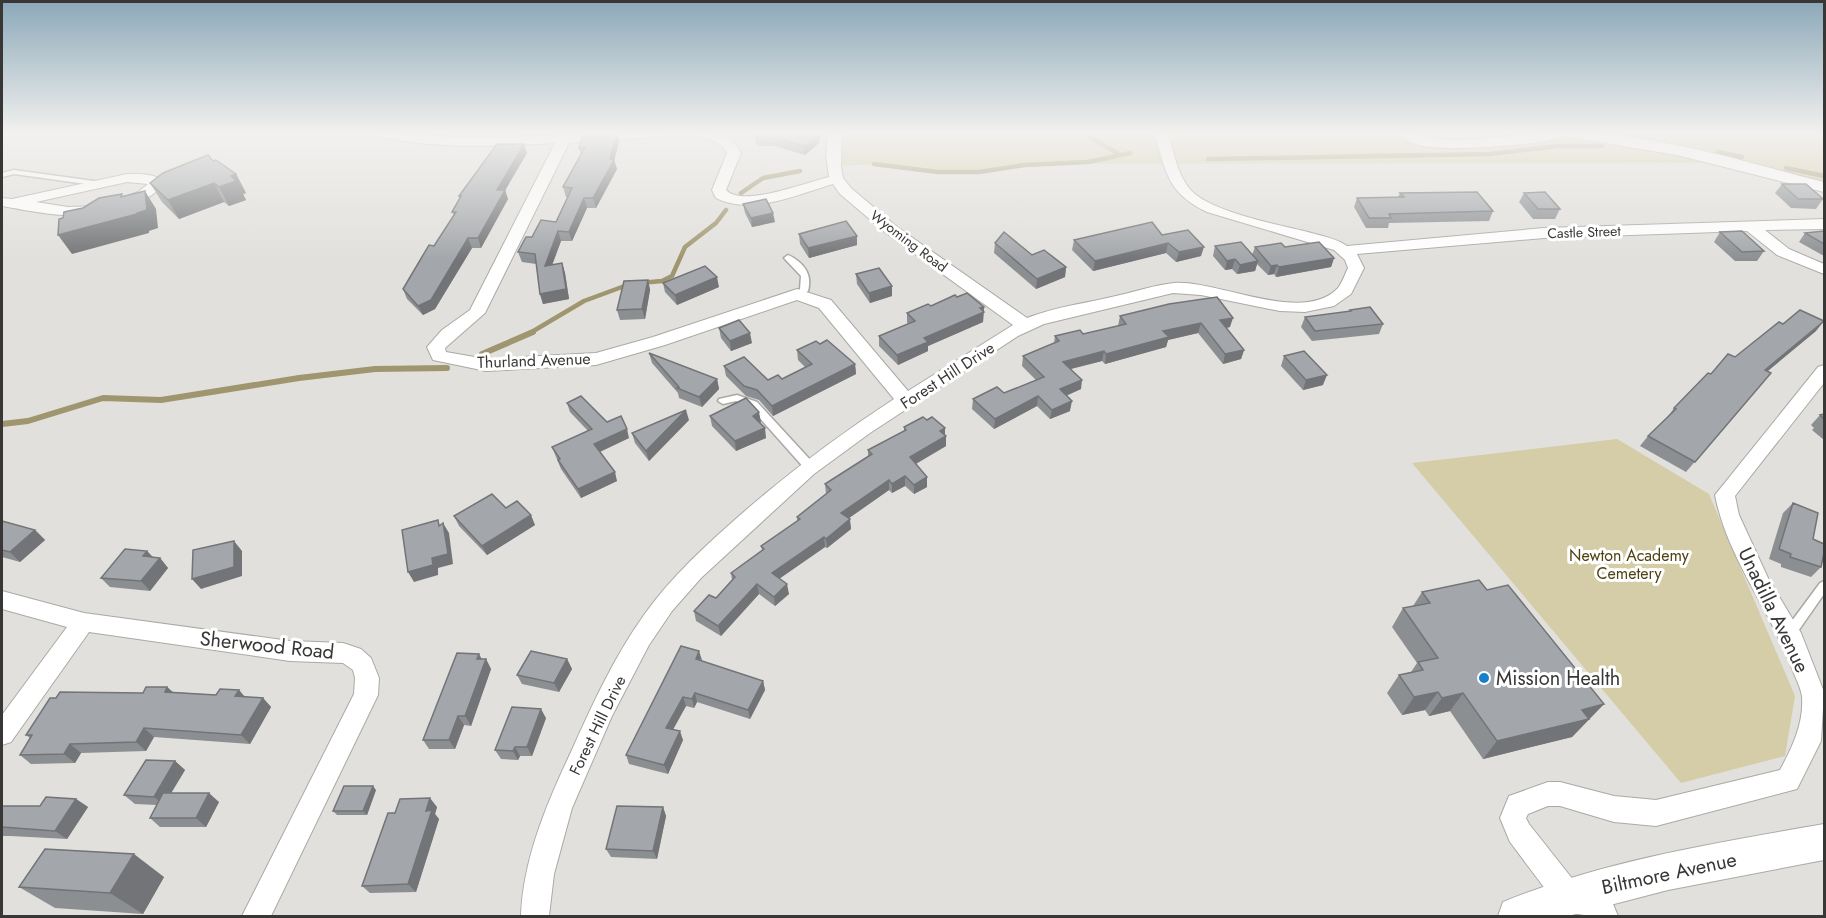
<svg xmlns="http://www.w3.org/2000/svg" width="1826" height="918" font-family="Jost,sans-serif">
	<rect width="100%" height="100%" fill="#e1e0dc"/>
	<!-- green -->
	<g fill="#d5cda8">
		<path d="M835 132H1161L1163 137 1609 140 1569 132H1824V187L1738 163 1035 164 957 173 874 164 835 166Z"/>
		<path d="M1617 439 1709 494 1795 696 1785 756 1681 783 1412 463Z"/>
	</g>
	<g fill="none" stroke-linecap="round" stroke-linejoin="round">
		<!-- stream-far1 -->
		<g stroke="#9f966f" stroke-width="4.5">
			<path d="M1082 132 1119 154"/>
			<path d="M1718 152 1742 157"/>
			<path d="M1208 159 1489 154 1559 146H1602"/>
			<path d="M874 164 938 172H979L1024 165 1088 162 1130 153"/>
			<path d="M1786 168 1824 176"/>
			<path d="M741 193 763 178 800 171"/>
			<path d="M640 283 662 281 672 276 685 247 716 223 726 210"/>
			<path d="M530 333 584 301 630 284"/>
		</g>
		<!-- stream -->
		<g stroke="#9f966f" stroke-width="6">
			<path d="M482 354 533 332"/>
			<path d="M2 424 28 421 103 398 161 400 299 378 375 369 447 368"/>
		</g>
		<defs>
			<g id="service">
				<path d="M14 170 101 182 105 184 101 186 14 174 2 177V173Z"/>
				<path d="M788 255C803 262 813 274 808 291L800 296H794L793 294 800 289 801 276 784 258Z"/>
				<path d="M737 395 757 402 814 464 815 467 814 470H806L749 406 736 401 723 404 718 401 719 399Z"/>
				<path d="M1824 581V594L1794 637 1790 638 1786 637 1784 633 1786 629 1820 583Z"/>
			</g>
			<g id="minor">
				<path d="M371 132 473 138 675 132 668 136 569 143 485 313 445 348 446 352 486 359 596 353 653 337 797 289 831 300 908 391 1013 325 886 233 840 194 833 184C798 194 752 216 716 198L712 190 727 153C719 139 705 138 690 135L688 132C711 132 729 131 741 153L726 190C742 208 807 182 829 177L826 155 828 132H842L841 167 843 178 851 188 897 227 1027 318C1057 306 1089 303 1120 295 1138 291 1155 285 1174 283 1218 280 1303 325 1338 288 1342 283 1345 274 1348 268L1345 260 1334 250 1207 212C1167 193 1166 172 1154 132H1168C1173 150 1177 173 1189 188 1207 211 1275 224 1304 231 1318 235 1336 238 1347 246L1544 228 1824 219V229L1765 230 1789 249 1824 264V274L1777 255 1747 231 1544 238 1357 254 1364 268 1351 294 1334 306 1305 312 1280 311 1201 295 1173 293 1044 324 1018 336 870 433 814 474 701 578 672 611 649 645 612 716 572 808 554 874 549 916H521C523 859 547 803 571 752 592 705 614 657 644 615 670 578 704 547 738 517 788 473 839 435 894 399L819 308 797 300 665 345 596 365 486 371 433 360 427 347 442 330 470 310 555 143C494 146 433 150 373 135Z"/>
				<path d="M1396 132C1416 132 1434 140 1456 140 1495 139 1533 132 1573 132 1558 146 1452 150 1430 147 1417 145 1405 142 1396 132Z"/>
				<path d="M127 174C140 174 156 173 165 183 155 195 132 210 116 206L114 203 116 200 138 192 148 184 127 182 36 202 68 207 98 206 100 209C87 224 21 209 2 206V198L12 199Z"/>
				<path d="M1824 365V383L1735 496 1739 515 1768 578 1801 633 1824 692 1821 741 1797 789 1656 826 1614 822 1560 806H1548L1528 814 1526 818 1529 824 1578 886 1582 896 1578 906 1568 910 1558 906 1510 842 1500 818 1509 796 1548 782H1560L1614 796 1656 800 1780 770C1792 748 1804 723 1802 697 1801 687 1794 675 1791 666 1769 608 1727 557 1715 495L1818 367Z"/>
				<path d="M2 591 84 613 290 641 343 643 361 649 371 658 379 678 378 695 271 916H242L354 694 355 678 353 670 343 663 290 661 89 632 11 742 2 745V715L67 627 2 609Z"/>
			</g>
			<g id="tertiary">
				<path d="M1561 132C1651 132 1738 160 1824 182V192L1677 155 1569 137Z"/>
				<path d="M1568 879 1613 904 1618 916C1592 916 1563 918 1551 896L1556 884Z"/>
			</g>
			<path id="secondary" d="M1824 824V860L1668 890 1568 916H1498L1503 902C1606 860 1715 843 1824 824Z"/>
		</defs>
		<!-- service casing -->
		<use href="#service" stroke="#aaa9a4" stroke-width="3"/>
		<!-- minor casing -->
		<use href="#minor" stroke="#aaa9a4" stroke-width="2"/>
		<!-- tertiary casing -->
		<use href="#tertiary" stroke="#aaa9a4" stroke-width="2"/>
		<!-- secondary casing -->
		<use href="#secondary" stroke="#aaa9a4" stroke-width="2"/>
		<!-- service -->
		<use href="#service" fill="#fff" fill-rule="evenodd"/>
		<!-- minor -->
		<use href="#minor" fill="#fff" fill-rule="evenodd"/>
		<!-- tertiary -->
		<use href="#tertiary" fill="#fff" fill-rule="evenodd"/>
		<!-- secondary -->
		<use href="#secondary" fill="#fff" fill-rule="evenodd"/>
	</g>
	<!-- wall -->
	<g fill="#8c8f92">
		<path d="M757 132H821L819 143 805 155 775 146H760L756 144 755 136Z"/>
		<path d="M1358 132H1388L1387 134 1360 135Z"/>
		<path d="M619 142 614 160 617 169 596 208H587L572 241H561L552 265 562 263 565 273 569 299 543 304 540 294 536 264 522 262 518 252 532 237 556 222 568 197H566L563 187 581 155 579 148Z"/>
		<path d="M527 153 505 190 508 199 481 248H472L435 309 423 315 407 299 403 289 434 246 454 215 452 212 460 198 459 196Z"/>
		<path d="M213 161 236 174 246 193 243 194 246 200 229 206 224 202 179 219 162 202 150 183Z"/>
		<path d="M1782 184 1823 199 1816 209 1791 208 1775 193Z"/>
		<path d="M1400 193 1493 211 1489 221 1389 223 1388 228H1366L1354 207 1357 198 1398 197Z"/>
		<path d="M1524 193 1560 209 1555 219H1533L1519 202Z"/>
		<path d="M743 204 775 222 752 227 745 213Z"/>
		<path d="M1824 231V256L1799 242 1805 233Z"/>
		<path d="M1720 232 1764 251 1757 261H1735L1714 242Z"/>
		<path d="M799 234 857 245 809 258 800 244Z"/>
		<path d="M1162 235 1201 256 1176 262 1166 253 1093 271 1072 250 1074 240Z"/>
		<path d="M995 243 1066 267 1065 277 1036 289 994 253Z"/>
		<path d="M1215 246 1252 255 1255 247H1285L1334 258 1331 267 1276 277 1274 274 1268 275 1257 264 1255 271 1237 274 1232 269 1225 270 1213 256Z"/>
		<path d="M856 274 892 286V296L870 303 857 284Z"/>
		<path d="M648 280 650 290 645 319 620 320 617 310Z"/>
		<path d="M663 283 719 287 677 305 665 292Z"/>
		<path d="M957 297 984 307 983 322 928 346V351L898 365 879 346V336L908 324 907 322V313L931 306Z"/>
		<path d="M1169 304 1230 327 1226 328 1244 350 1241 359 1223 364 1198 333 1168 340 1166 347 1105 364 1102 361 1071 369 1081 389 1066 396 1070 411 1050 419 1037 406 994 429 972 409 973 399 1004 393 1036 380 1022 366 1023 356 1054 343 1055 336 1083 334 1118 326 1120 316Z"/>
		<path d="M1350 310 1383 324 1379 334 1312 341 1301 327 1305 317 1349 312Z"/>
		<path d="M1783 324 1816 331 1767 371 1771 373 1686 472 1640 446 1648 436 1667 418 1674 408 1711 374Z"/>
		<path d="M719 328 752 343 731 351 721 338Z"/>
		<path d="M820 344 855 364 856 374 773 416 759 400 746 396 726 376 724 366 768 380 782 379 805 367 798 360 797 350Z"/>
		<path d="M649 353 717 379 719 389 702 407 679 398 678 393 652 363Z"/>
		<path d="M1284 356 1323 385 1303 390 1281 366Z"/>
		<path d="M567 403 607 422 629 438 600 452 617 481 581 498 561 469 552 447 588 431 570 412Z"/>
		<path d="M1824 414V440L1812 430 1814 428 1811 425 1820 415Z"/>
		<path d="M710 416 761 422 760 423 766 438 736 451 712 426Z"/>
		<path d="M689 420 649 461 635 443 632 433Z"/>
		<path d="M927 420 945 435 946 446 916 464 927 477V487L914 494 905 486 892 493 889 490 849 518 851 529 827 548 825 547 779 579 789 594 775 606 759 594 721 636 696 621 694 611 716 598 732 580 731 573 762 550 761 546 797 521V517L826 494 825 484 868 457V450L904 431V427Z"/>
		<path d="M1793 503 1813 539 1821 567 1811 577 1781 567V564L1769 559 1783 513Z"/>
		<path d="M506 508 535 525 487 555 459 526 454 516Z"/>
		<path d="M2 521 35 530 45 540 20 562 2 557Z"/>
		<path d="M147 551 153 557 160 558 168 568 150 591 110 587 101 578Z"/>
		<path d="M1487 590 1604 704 1572 737 1483 759 1450 711 1429 716 1425 710 1402 715 1387 693 1399 675 1411 672 1417 663 1392 627 1403 608 1413 606 1422 592Z"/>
		<path d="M482 659H486L491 669 471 726 464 725 455 749H429L423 740Z"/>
		<path d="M567 659 572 669 559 692 522 684 517 675Z"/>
		<path d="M702 661 763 681 765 690 750 719 697 702 694 708 686 706 673 729 683 740 668 774 629 764 626 755Z"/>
		<path d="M167 687 173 692 216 695 239 690 245 697 263 698 271 707 250 744 154 737 146 751 81 753 75 763 31 764 20 755 30 738 26 735 143 693Z"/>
		<path d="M546 718 532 756H520L518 760 501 759 495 750Z"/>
		<path d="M175 761 185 770 171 793 219 802 206 827H160L150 818 157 805 135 804 124 795Z"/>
		<path d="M376 790 367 815H337L333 811Z"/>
		<path d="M76 799 88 807 67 839 11 836H2V806H40Z"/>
		<path d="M437 807 435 814 439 819 416 892 370 893 362 886 395 813Z"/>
		<path d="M663 807 666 816 657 859 611 857 606 849Z"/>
		<path d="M164 877 143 914 55 908 19 887Z"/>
	</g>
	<!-- shaded-wall -->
	<g fill="#727477">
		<path d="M819 132H821L819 143 805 155 804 146Z"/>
		<path d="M617 133 619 142 614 161V160L617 169 596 208 593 198 610 159Z"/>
		<path d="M524 144 527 153 500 199 497 190Z"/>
		<path d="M236 174 246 193 243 194 246 200 229 206 219 187 231 176Z"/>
		<path d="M214 183 224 202 179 219 168 200Z"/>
		<path d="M505 190 508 199 481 248 478 238Z"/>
		<path d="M145 191 156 209 158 228 149 231V233L72 254 58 235 137 213Z"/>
		<path d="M584 198 587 208 572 241 569 232Z"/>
		<path d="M773 213 775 222 752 227 751 218Z"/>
		<path d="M558 231 561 241 548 276 545 266Z"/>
		<path d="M857 236V245L809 258 808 248Z"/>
		<path d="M468 238 472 248 435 309 423 315 418 306Z"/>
		<path d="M1168 243 1166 253 1093 271 1095 261Z"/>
		<path d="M1204 247 1201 256 1176 262 1179 252Z"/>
		<path d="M1334 258 1331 267 1276 277 1279 267Z"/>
		<path d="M1235 259 1232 269 1225 270 1227 261Z"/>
		<path d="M1258 261 1255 271 1237 274 1240 265Z"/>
		<path d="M562 263 565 273 569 299 543 304 540 294Z"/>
		<path d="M1277 265 1274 274 1268 275 1271 266Z"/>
		<path d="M1066 267 1065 277 1036 289 1037 279Z"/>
		<path d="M717 277 719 287 677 305 675 295Z"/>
		<path d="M648 280 650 290 645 319 642 309Z"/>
		<path d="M892 286V296L870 303 869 293Z"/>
		<path d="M984 307 983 322 928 346V351L898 365 897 355 924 338Z"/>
		<path d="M1233 318 1230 327 1217 330 1220 320Z"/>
		<path d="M1824 321 1816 331 1757 380 1765 370Z"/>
		<path d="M1201 323 1198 333 1168 340 1166 347 1105 364 1106 354 1163 331Z"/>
		<path d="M750 333 752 343 731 351 730 341Z"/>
		<path d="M1244 350 1241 359 1223 364 1225 354Z"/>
		<path d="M1104 351 1102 361 1062 371 1063 362Z"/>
		<path d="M855 364 856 374 773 416 772 406Z"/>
		<path d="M1327 375 1323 385 1303 390 1306 380Z"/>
		<path d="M717 379 719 389 702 407 699 397Z"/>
		<path d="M1082 380 1081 389 1058 399 1060 389Z"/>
		<path d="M1038 396 1037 406 994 429 995 419Z"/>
		<path d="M1072 401 1070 411 1050 419 1052 410Z"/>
		<path d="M686 410 689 420 649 461 646 451Z"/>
		<path d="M759 412 761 422 754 426 753 416Z"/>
		<path d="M765 428 766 438 736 451 735 441Z"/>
		<path d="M945 428V437L946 436V446L910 467V457L940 431Z"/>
		<path d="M627 429 629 438 597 453 594 444Z"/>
		<path d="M615 472 617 481 581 498 578 489Z"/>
		<path d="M905 476V486L892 493V484Z"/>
		<path d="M927 477V487L914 494V485Z"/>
		<path d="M889 480V490L842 523 841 513Z"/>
		<path d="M531 515 535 525 487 555 482 546Z"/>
		<path d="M850 519 851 529 827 548 826 539Z"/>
		<path d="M443 523 449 533 453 564 438 568V575L414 582 408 572 432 558Z"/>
		<path d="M35 530 45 540 20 562 10 552Z"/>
		<path d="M824 537 825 547 773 583 772 573Z"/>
		<path d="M234 541 242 551V576L201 589 192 579Z"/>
		<path d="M147 551 156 561 143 556Z"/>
		<path d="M160 558 168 568 150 591 141 581Z"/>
		<path d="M757 584 759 594 721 636 718 626Z"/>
		<path d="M787 584 789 594 775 606 774 597Z"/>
		<path d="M699 651 702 660 696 659Z"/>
		<path d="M479 654 484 663 486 659 491 669 471 726 465 716Z"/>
		<path d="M567 659 572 669 559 692 554 683Z"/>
		<path d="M763 681 765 690 750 719 748 710Z"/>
		<path d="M167 687 177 696 165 692Z"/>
		<path d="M239 690 247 700 235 696Z"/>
		<path d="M1438 692 1425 710 1402 715 1414 697Z"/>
		<path d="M695 693 697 702 694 708 692 699Z"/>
		<path d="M1463 693 1450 711 1429 716 1442 698Z"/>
		<path d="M683 697 686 706 669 737 666 728Z"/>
		<path d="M263 698 271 707 250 744 241 735Z"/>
		<path d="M1604 704 1572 737 1483 759 1497 741 1582 710Z"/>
		<path d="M541 709 546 718 532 756 527 747Z"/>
		<path d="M458 716 464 725 455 749 449 740Z"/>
		<path d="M144 728 154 737 146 751 136 742Z"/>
		<path d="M680 731 683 740 668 774 664 765Z"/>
		<path d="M70 744 81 753 75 763 64 754Z"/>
		<path d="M515 747 520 756 518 760 513 751Z"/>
		<path d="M175 761 185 770 164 805 154 797Z"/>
		<path d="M373 786 376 790 367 815 363 811Z"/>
		<path d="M209 793 219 802 206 827 196 818Z"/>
		<path d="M430 798 437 807 435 814 439 819 416 892 408 884 426 811Z"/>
		<path d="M76 799 88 807 67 839 55 831Z"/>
		<path d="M663 807 666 816 657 859 653 851Z"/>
		<path d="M134 854 164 877 143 914 110 893Z"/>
	</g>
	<!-- building -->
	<g fill="#a3a6aa" stroke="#727477" stroke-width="1.5">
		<path d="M757 132H819L818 135 804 146 774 138 759 137 755 136Z"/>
		<path d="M617 133 610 159 614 160 593 198H584L569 232 558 231 545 266 562 263 566 289 540 294 535 254 518 252 526 237H532L541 220 556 222 572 188 563 187 585 147 579 148 583 135Z"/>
		<path d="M497 144H524L497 190H505L478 238H468L431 300 418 306 403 289 429 245 434 246 456 212H452L461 196H459Z"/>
		<path d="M208 155 213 161 216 160 236 174 231 176 236 181 219 187 214 183 168 200 150 183 163 173Z"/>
		<path d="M1782 184H1806L1823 199H1798Z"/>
		<path d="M145 191 147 210 137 213V214L58 235 59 219 63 218 64 212 83 208 99 198 122 194 121 197Z"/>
		<path d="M1477 192 1493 211 1389 214 1391 218H1369L1357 198 1404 197 1400 193Z"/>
		<path d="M1545 192 1560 209H1538L1524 193Z"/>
		<path d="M766 199 773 213 751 218 743 204Z"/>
		<path d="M846 221 857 236 808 248 799 234Z"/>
		<path d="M1152 222 1162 235 1188 230 1204 247 1179 252 1168 243 1095 261 1074 240Z"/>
		<path d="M1742 231 1764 251 1742 252 1720 232Z"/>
		<path d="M1824 231V244L1805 233Z"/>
		<path d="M1004 232 1032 255 1044 250 1066 267 1037 279 995 243Z"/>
		<path d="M1241 242 1258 261 1240 265 1235 259 1227 261 1215 246Z"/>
		<path d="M1319 242 1334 258 1279 267 1277 265 1271 266 1255 247 1281 243 1285 247Z"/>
		<path d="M705 266 717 277 675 295 663 283Z"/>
		<path d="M879 268 892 286 869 293 856 274Z"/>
		<path d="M648 280 642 309 617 310 624 281Z"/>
		<path d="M967 293 984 307 980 308 984 312 924 338 928 342 897 355 879 336 915 321 907 313 928 304 931 306 955 295 957 297Z"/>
		<path d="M1217 297 1233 318 1220 320 1244 350 1225 354 1201 323 1163 331 1169 337 1106 354 1104 351 1063 362 1082 380 1060 389 1072 401 1052 410 1038 396 995 419 973 399 997 387 1004 393 1044 377 1023 356 1059 341 1055 336 1080 330 1083 334 1126 324 1120 316 1169 304Z"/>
		<path d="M1370 307 1383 324 1315 331 1305 317 1351 311 1350 310Z"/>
		<path d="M1800 310 1824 321 1765 370 1771 373 1695 462 1648 436 1676 409 1674 408 1708 373 1711 374 1728 354 1735 357 1779 322 1783 324Z"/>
		<path d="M739 320 750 333 730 341 719 328Z"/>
		<path d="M827 340 855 364 772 406 757 390 744 386 724 366 744 357 768 380 778 375 782 379 812 364 797 350 816 341 820 344Z"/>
		<path d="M1304 351 1327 375 1306 380 1284 356Z"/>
		<path d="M649 353 717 379 699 397 677 388 679 387Z"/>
		<path d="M581 396 607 422 621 416 627 429 594 444 615 472 578 489 558 460 560 459 552 447 592 429 567 403Z"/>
		<path d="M746 398 759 412 753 416 765 428 735 441 710 416Z"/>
		<path d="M686 410 646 451 632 433Z"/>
		<path d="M1824 414V419L1820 415Z"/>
		<path d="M923 417 927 420 932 417 945 428 940 431 946 436 910 457 927 477 914 485 905 476 892 484 889 480 841 513 850 519 826 539 824 537 772 573 787 584 774 597 757 584 718 626 694 611 709 595 716 598 735 577 731 573 764 549 761 546 800 519 797 517 831 490 825 484 872 454 868 450 906 430 904 427Z"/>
		<path d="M492 494 506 508 517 501 531 515 482 546 454 516Z"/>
		<path d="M1793 503 1818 513 1813 539 1824 544V553L1821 567 1790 557 1791 554 1779 549Z"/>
		<path d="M438 520 439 526 443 523 448 554 432 558 433 565 408 572 402 530Z"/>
		<path d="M2 521 35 530 10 552 2 550Z"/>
		<path d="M234 541V567L192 579 193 550Z"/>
		<path d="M125 549 147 551 143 556 160 558 141 581 101 578Z"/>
		<path d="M1479 580 1487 590 1508 585 1604 704 1582 710 1589 719 1497 741 1463 693 1442 698 1438 692 1414 697 1399 675 1423 670 1418 662 1438 658 1403 608 1430 603 1422 592Z"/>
		<path d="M681 646 699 651 696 659 763 681 748 710 695 693 692 699 683 697 666 728 680 731 664 765 626 755Z"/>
		<path d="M531 651 567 659 554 683 517 675Z"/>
		<path d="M457 653 479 654 477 659H486L465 716H458L449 740H423Z"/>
		<path d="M146 687H167L165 692 216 695 220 689 239 690 235 696 263 698 241 735 144 728 136 742 70 744 64 754 20 755 32 735H26L50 698H56L60 692 143 693Z"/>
		<path d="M512 707 541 709 527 747H515L513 751 495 750Z"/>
		<path d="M146 760 175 761 154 797 124 795Z"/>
		<path d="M344 786H373L363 811H333Z"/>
		<path d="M163 793H209L196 818H150Z"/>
		<path d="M46 797 76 799 55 831 2 827V806H40Z"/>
		<path d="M430 798 426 811 432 810 408 884 362 886 388 813H395L400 799Z"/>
		<path d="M617 806 663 807 653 851 606 849Z"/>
		<path d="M45 849 134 854 110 893 19 887Z"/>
	</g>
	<!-- sky -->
	<linearGradient id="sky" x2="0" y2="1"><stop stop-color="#8ba8b8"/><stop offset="0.51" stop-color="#f2f1ef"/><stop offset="1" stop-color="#f2f1ef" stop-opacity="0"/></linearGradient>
	<rect width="1826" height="261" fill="url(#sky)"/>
	<!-- markers -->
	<circle fill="#1780cb" stroke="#fff" stroke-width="2" cx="1484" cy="678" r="6"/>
	<g text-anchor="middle" stroke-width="6" stroke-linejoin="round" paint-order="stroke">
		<!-- far-street labels -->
		<g font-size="14" fill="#383736" stroke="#fff">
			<text transform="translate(1584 232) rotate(-2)" y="5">Castle Street</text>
			<text transform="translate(909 241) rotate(37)" y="5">Wyoming Road</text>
		</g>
		<!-- street labels -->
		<g font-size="16" fill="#383736" stroke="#fff">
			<text transform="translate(534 360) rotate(-2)" y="6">Thurland Avenue</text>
			<text transform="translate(947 375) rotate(-33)" y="6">Forest Hill Drive</text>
			<text transform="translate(597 725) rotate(-64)" y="6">Forest Hill Drive</text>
		</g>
		<!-- park labels -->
		<g font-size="16" fill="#4e4311" stroke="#fff">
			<text x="1629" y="561">Newton Academy<tspan x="1629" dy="18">Cemetery</tspan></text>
		</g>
		<!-- near-street labels -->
		<g font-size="20" fill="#383736" stroke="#fff">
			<text transform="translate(1774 610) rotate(64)" y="7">Unadilla Avenue</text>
			<text transform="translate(267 645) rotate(6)" y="7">Sherwood Road</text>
			<text transform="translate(1669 873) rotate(-12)" y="7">Biltmore Avenue</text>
		</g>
		<!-- near-poi labels -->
		<g font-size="20" fill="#383736" stroke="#fff" text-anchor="start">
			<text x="1496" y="685">Mission Health</text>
		</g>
	</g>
	<!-- border -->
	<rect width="1826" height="918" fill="none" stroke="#383736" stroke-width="6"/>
</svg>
